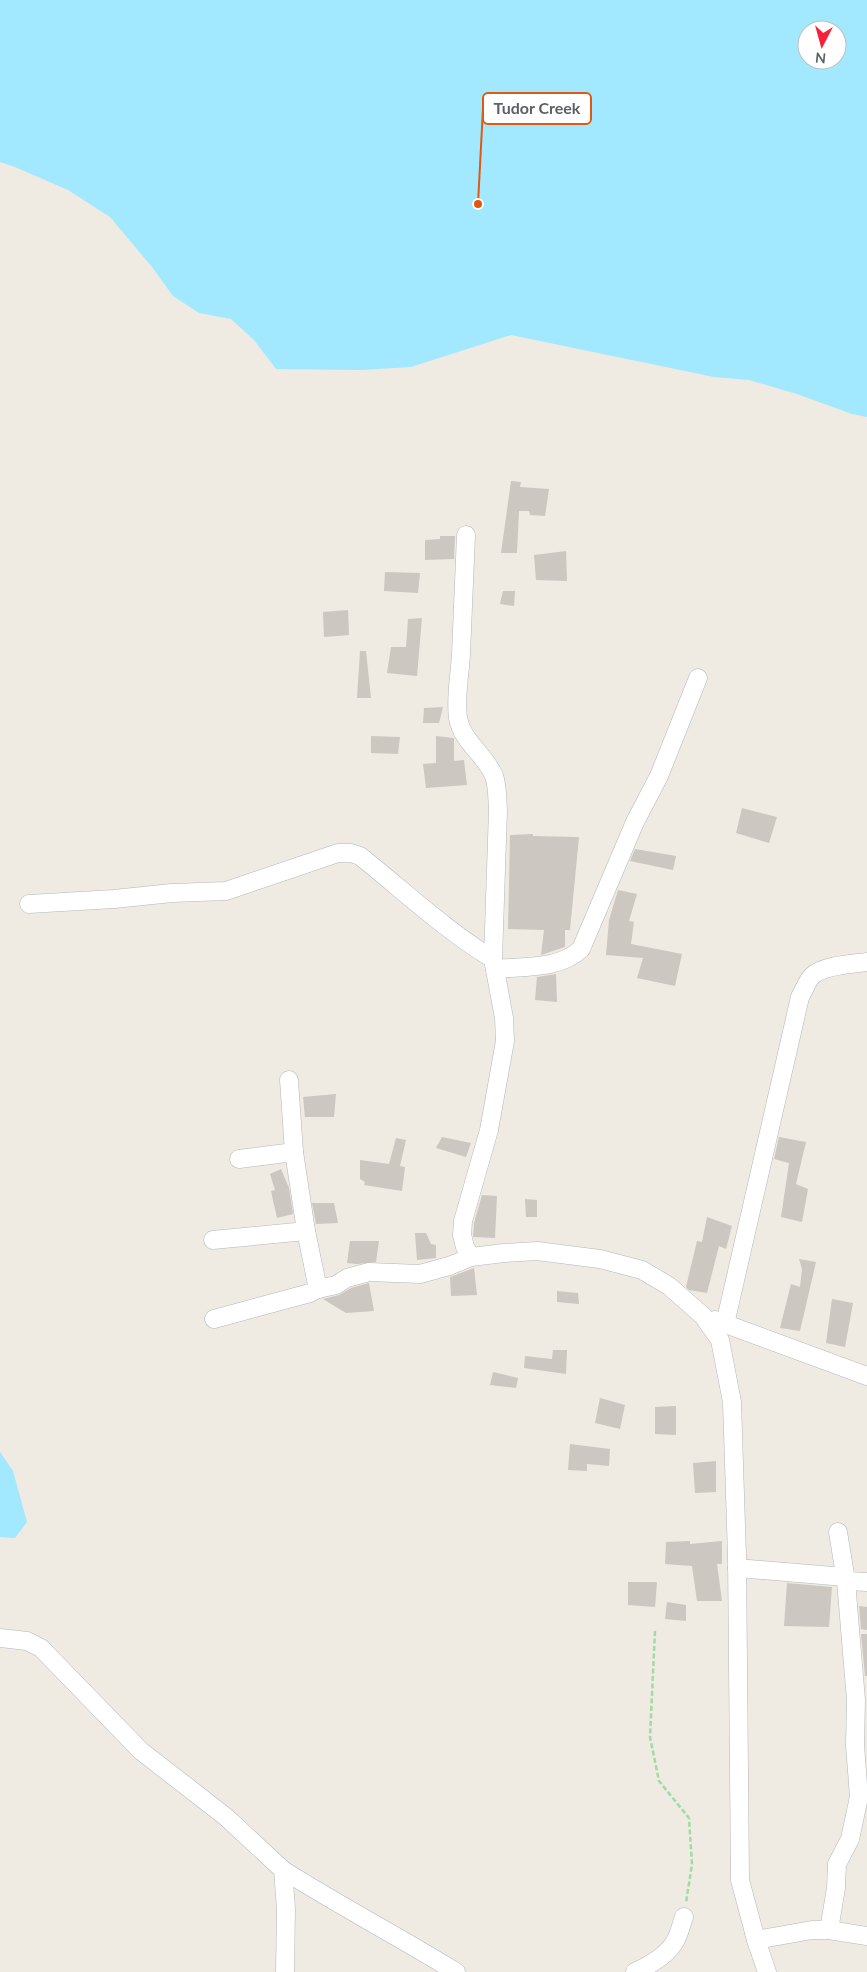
<svg xmlns="http://www.w3.org/2000/svg" width="867" height="1972" font-family="Lato,sans-serif">
	<rect width="100%" height="100%" fill="#efeae2"/>
	<!-- water -->
	<g fill="#a2e8ff" fill-rule="evenodd">
		<path d="M0 0H867V417L852 414 797 394 749 380 714 377 511 335 411 367 361 370 276 369 254 340 231 319 199 313 173 296 152 267 110 217 68 190 15 167 0 162ZM807 30H837V60H807Z"/>
		<path d="M0 1452 13 1471 27 1522 15 1538 0 1537Z"/>
	</g>
	<!-- building -->
	<g fill="#ccc7c1">
		<path d="M511 481 521 482 520 487 549 489 545 516 530 515 529 511H519L517 553H501Z"/>
		<path d="M440 536H455L454 559 425 560V540L440 539Z"/>
		<path d="M566 551 567 581 536 580 534 555Z"/>
		<path d="M385 572 420 573 418 593 384 591Z"/>
		<path d="M503 591H515L514 606 500 604Z"/>
		<path d="M348 610 349 635 324 637 323 612Z"/>
		<path d="M422 618 417 676 387 673 391 647H406L408 619Z"/>
		<path d="M360 651H366L371 698H357Z"/>
		<path d="M443 707 439 723H423L424 708Z"/>
		<path d="M371 736 400 737 398 754 371 753Z"/>
		<path d="M436 736 454 738V761L464 760 467 785 426 788 423 764 436 763Z"/>
		<path d="M742 808 777 817 769 843 736 833Z"/>
		<path d="M533 834V836L579 837 570 930H565V947L541 955 544 930 508 929 510 835Z"/>
		<path d="M635 849 676 856 673 870 630 861Z"/>
		<path d="M618 890 637 894 629 921 634 922 631 944 682 954 675 986 637 978 643 958 606 955 609 920Z"/>
		<path d="M556 974 557 1002 535 1000 537 977Z"/>
		<path d="M336 1094 334 1117H305L303 1097Z"/>
		<path d="M442 1137 471 1143 466 1157 436 1148Z"/>
		<path d="M779 1137 806 1142 796 1184 808 1189 802 1222 781 1217 789 1163 774 1159Z"/>
		<path d="M396 1138 406 1140 400 1166 405 1167 402 1191 364 1185 365 1182 360 1179V1160L389 1164Z"/>
		<path d="M281 1169 289 1188 293 1214 277 1218 271 1191 275 1190 270 1174Z"/>
		<path d="M482 1195 497 1196 495 1238 473 1237 474 1223Z"/>
		<path d="M525 1199 537 1200V1217H526Z"/>
		<path d="M312 1203H334L338 1223 316 1224Z"/>
		<path d="M707 1217 732 1226 726 1249 719 1246 707 1293 689 1290 686 1287 697 1241 702 1242Z"/>
		<path d="M415 1233H426L431 1244 436 1245V1258L417 1260Z"/>
		<path d="M350 1241H379L376 1262 357 1264 347 1263Z"/>
		<path d="M799 1259 816 1262 800 1331 780 1328 791 1284 800 1287 802 1269Z"/>
		<path d="M474 1268 477 1295 451 1296 450 1277Z"/>
		<path d="M369 1283 374 1311 346 1313 323 1299 339 1295 351 1288Z"/>
		<path d="M557 1291 578 1293 579 1304 557 1302Z"/>
		<path d="M832 1299 853 1303 845 1347 826 1343Z"/>
		<path d="M553 1350H567L566 1374 524 1368 525 1356 552 1359Z"/>
		<path d="M493 1372 518 1378 516 1388 490 1385Z"/>
		<path d="M600 1398 625 1405 620 1429 595 1423Z"/>
		<path d="M676 1406V1435L655 1434V1407Z"/>
		<path d="M570 1444 610 1449 609 1466 587 1464V1471L568 1470Z"/>
		<path d="M716 1461V1492L695 1493 693 1463Z"/>
		<path d="M690 1541V1544L722 1541V1564H717L722 1601H697L692 1566 665 1564 666 1542Z"/>
		<path d="M628 1582H657L655 1607 628 1605Z"/>
		<path d="M787 1583 832 1587 829 1627 784 1626Z"/>
		<path d="M667 1602 686 1605V1621L665 1619Z"/>
		<path d="M859 1606 867 1607V1630L861 1629Z"/>
		<path d="M861 1634H867V1676H865Z"/>
	</g>
	<g fill="none" stroke-linecap="round" stroke-linejoin="round">
		<defs>
			<g id="minor">
				<path d="M466 535C464 575 463 614 461 654 460 675 455 697 458 718 462 742 485 754 494 776 498 787 497 799 498 810L493 959 504 1018 505 1041 489 1130 463 1221 462 1235 465 1247 471 1257 504 1253 537 1251 600 1259 642 1270 669 1286 703 1316 720 1340 732 1402 737 1556 740 1880 756 1940 767 1972"/>
				<path d="M29 904 114 899 172 893 226 891 338 853H351L360 856C404 891 445 930 493 959"/>
				<path d="M495 969C523 966 559 970 581 949L635 822 659 776 698 678"/>
				<path d="M289 1080 294 1152 306 1231 318 1289 336 1285 347 1278 369 1272 420 1274 449 1266 471 1257"/>
				<path d="M239 1159 294 1152"/>
				<path d="M213 1240 306 1231"/>
				<path d="M214 1319 310 1293 318 1289"/>
				<path d="M715 1320 867 1376"/>
				<path d="M725 1324 800 997C804 990 807 981 812 976 823 965 852 964 867 962"/>
				<path d="M737 1568 845 1577"/>
				<path d="M846 1581 867 1582"/>
				<path d="M0 1638 27 1641 41 1648 141 1751 226 1817 283 1870 286 1909 285 1972"/>
				<path d="M283 1870C340 1906 399 1937 456 1972"/>
				<path d="M829 1930 836 1888 837 1864 850 1839 859 1797 855 1745 856 1700 846 1581 838 1532"/>
				<path d="M756 1940 812 1930H829L867 1936"/>
				<path d="M635 1972C648 1966 666 1956 674 1943 679 1936 681 1925 684 1917"/>
			</g>
		</defs>
		<!-- minor casing -->
		<use href="#minor" stroke="#b3b7bb" stroke-width="19"/>
		<!-- path -->
		<path stroke="#9fdca3" stroke-width="2.5" stroke-dasharray="5 2.5" stroke-linecap="butt" d="M655 1631 650 1737 659 1781 689 1818 692 1864 686 1903"/>
		<!-- minor -->
		<use href="#minor" stroke="#fff" stroke-width="18"/>
	</g>
	<!-- callouts -->
	<path fill="none" stroke="#e15910" stroke-width="2" d="M478 204L483 108"/>
	<circle fill="#e15910" stroke="#fff" stroke-width="2" cx="478" cy="204" r="5"/>
	<rect fill="#fff" stroke="#e15910" stroke-width="2" x="483" y="93" width="108" height="31" rx="5"/>
	<g font-size="16" text-anchor="middle" font-weight="bold" fill="#5b6165">
		<text x="537" y="114">Tudor Creek</text>
	</g>
	<!-- north arrow -->
	<g transform="translate(822 45) rotate(186)"><circle r="24" fill="#ffffff" stroke="#bdc0c1"/>
	<path d="M0-4L9 19L0 12L-9 19Z" fill="#f82039"/>
	<text y="-8" font-size="14" font-weight="bold" text-anchor="middle" fill="#5b6165">N</text>
	</g>
</svg>
